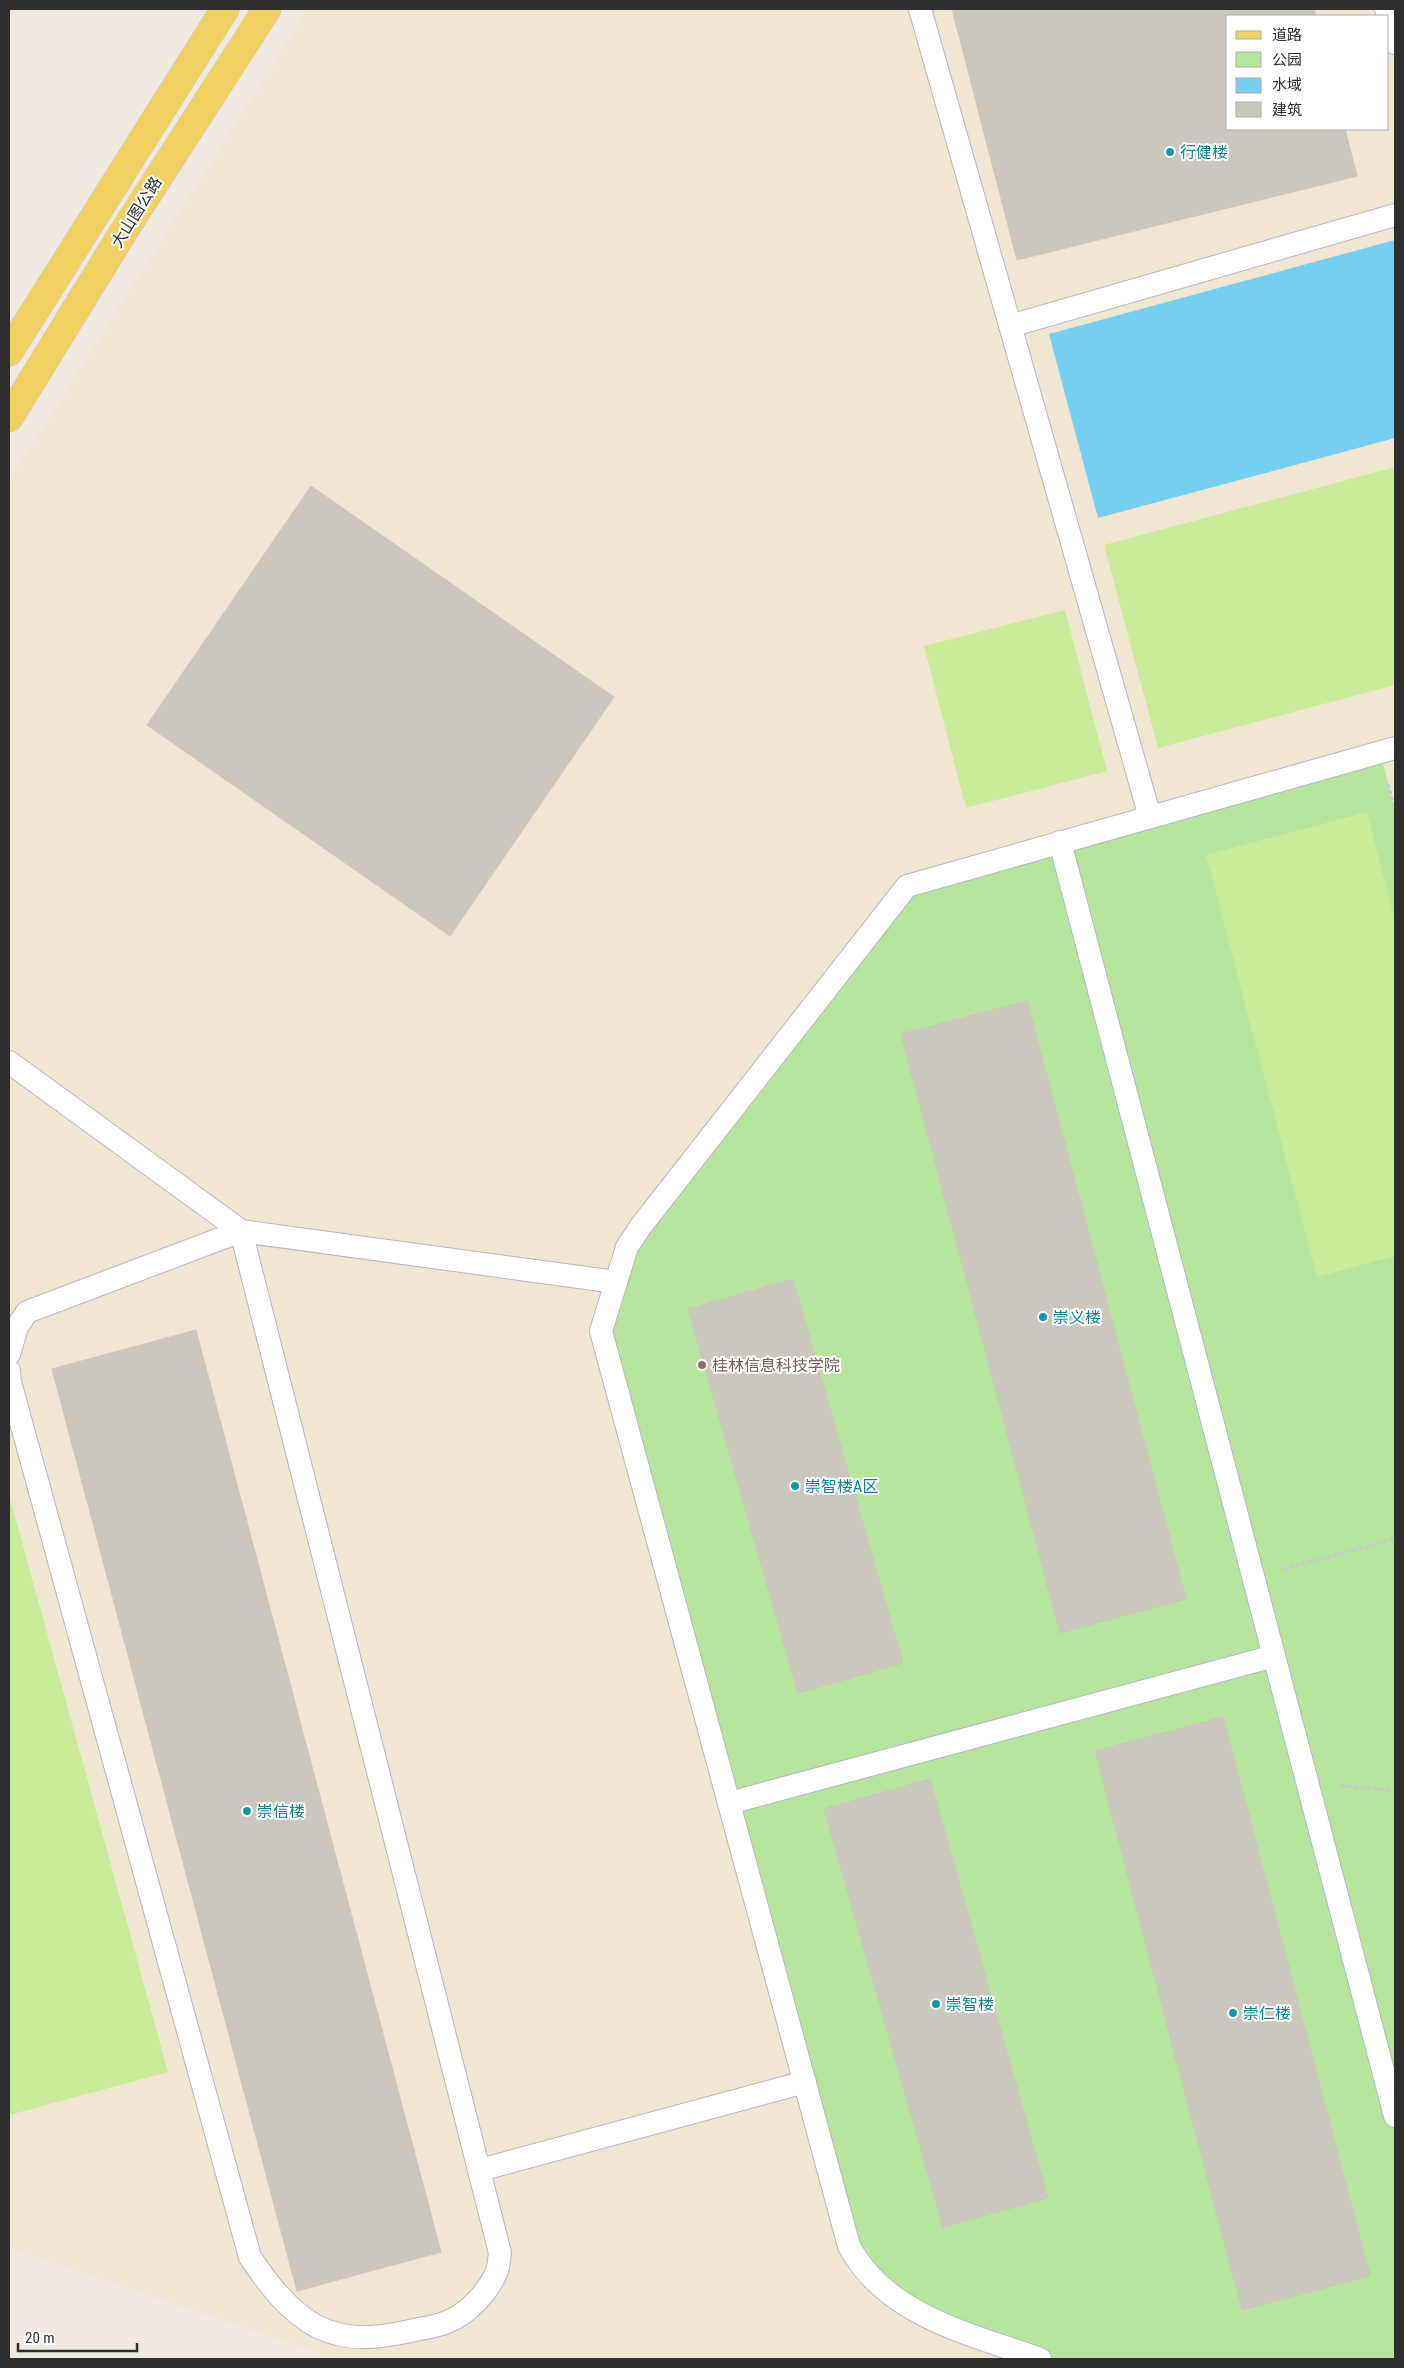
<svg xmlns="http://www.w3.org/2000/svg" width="1404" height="2368" font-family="'Roboto Condensed','Noto Sans SC',sans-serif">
	<rect width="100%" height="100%" fill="#efe9e1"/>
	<!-- education -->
	<path fill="#f0e6d1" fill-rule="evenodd" d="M308 9H1395V2359H338L9 2248V481ZM1228 16H1388V129H1228Z"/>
	<!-- green -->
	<path fill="#b6e59e" d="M1380 752 1395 810V2359H1040L934 2320 858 2263 601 1331 627 1247 907 886Z"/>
	<!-- pitch -->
	<g fill="#c9ec9a">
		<path d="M1395 467V685L1158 748 1104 545Z"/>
		<path d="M1065 610 1107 771 966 808 924 646Z"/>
		<path d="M1367 812 1395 921V1256L1317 1277 1206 855Z"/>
		<path d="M9 1495 168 2072 9 2115Z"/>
	</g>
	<!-- water -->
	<path fill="#75cff0" d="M1395 240V438L1098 518 1049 334Z"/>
	<!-- building -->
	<g fill="#cbc7bf" stroke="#cbc5ba">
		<path d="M952 9H1314L1316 16H1228V129H1345L1357 176 1017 260Z"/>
		<path d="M311 486 614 697 450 936 147 725Z"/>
		<path d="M1027 1001 1186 1599 1060 1633 901 1034Z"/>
		<path d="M793 1279 903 1663 798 1693 688 1309Z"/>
		<path d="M196 1330 441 2252 297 2291 52 1369Z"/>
		<path d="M1223 1717 1370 2276 1242 2310 1095 1751Z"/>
		<path d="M930 1779 1048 2198 943 2227 824 1809Z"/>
	</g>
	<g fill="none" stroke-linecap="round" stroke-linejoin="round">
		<defs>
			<g id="service">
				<path d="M920 9 1150 817"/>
				<path d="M1386 9 1395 43"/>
				<path d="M1010 326 1395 215"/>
				<path d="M1060 842 1395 2116"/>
				<path d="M9 1062 241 1231 616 1282"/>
				<path d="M9 1354 17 1327 27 1312 241 1231 500 2253C499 2259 499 2266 497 2271 488 2292 468 2314 447 2322 436 2327 422 2328 410 2331 378 2338 349 2342 318 2327 289 2312 268 2284 250 2257L10 1382 9 1371"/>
				<path d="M729 1803 1274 1656"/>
				<path d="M480 2170 805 2082"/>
				<path d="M1040 2359C971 2334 886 2316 849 2246L601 1331 627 1247 641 1226 907 886 1395 748"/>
			</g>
			<g id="primary">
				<path d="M9 352 225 9"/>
				<path d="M9 418 124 231 267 9"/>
			</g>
		</defs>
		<!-- service casing -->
		<use href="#service" stroke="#b4b7c1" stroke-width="24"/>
		<!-- primary casing -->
		<use href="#primary" stroke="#c9c9c9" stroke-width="29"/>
		<!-- path -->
		<g stroke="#c9c9c9" stroke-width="3" stroke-dasharray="4 2.5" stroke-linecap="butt">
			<path d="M1388 784 1395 810"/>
			<path d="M1283 1569 1395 1539"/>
			<path d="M1341 1786 1395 1790"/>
		</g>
		<!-- service -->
		<use href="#service" stroke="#fff" stroke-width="22"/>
		<!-- primary -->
		<use href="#primary" stroke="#f2d163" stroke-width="28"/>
	</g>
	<!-- markers -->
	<g fill="#0f9aa8" stroke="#fff" stroke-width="2">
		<circle cx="1170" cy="152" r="5"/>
		<circle cx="1043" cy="1317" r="5"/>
		<circle cx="795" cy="1486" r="5"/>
		<circle cx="247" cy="1811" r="5"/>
		<circle cx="936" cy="2004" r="5"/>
		<circle cx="1233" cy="2013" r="5"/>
	</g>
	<circle fill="#8d6e63" stroke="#fff" stroke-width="2" cx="702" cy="1365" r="5"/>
	<g text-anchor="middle" stroke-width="4" stroke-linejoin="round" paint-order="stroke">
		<!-- culture labels -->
		<g font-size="16" fill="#0d838f" stroke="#fff" text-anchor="start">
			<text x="1180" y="158">行健楼</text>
			<text x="1053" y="1323">崇义楼</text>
			<text x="805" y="1492">崇智楼A区</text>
			<text x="257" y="1817">崇信楼</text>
			<text x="946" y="2010">崇智楼</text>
			<text x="1243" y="2019">崇仁楼</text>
		</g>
		<!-- street labels -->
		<g font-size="16" fill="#2e2e2e" stroke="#fff">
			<text transform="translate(136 212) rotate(-58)" y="6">大山图公路</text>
		</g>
		<!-- education labels -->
		<g font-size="16" fill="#785e54" stroke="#fff" text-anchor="start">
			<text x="712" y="1371">桂林信息科技学院</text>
		</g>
	</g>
	<!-- border -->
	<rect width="1404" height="2368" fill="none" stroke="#2e2e2e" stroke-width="20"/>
	<!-- legend -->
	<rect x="1226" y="15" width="162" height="115" fill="#ffffff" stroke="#ababab"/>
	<rect x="1236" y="31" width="25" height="8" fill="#f2d163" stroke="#ababab"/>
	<text x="1272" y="40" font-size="15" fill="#2e2e2e">道路</text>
	<rect x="1236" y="52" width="25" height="15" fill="#b6e59e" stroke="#ababab"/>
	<text x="1272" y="65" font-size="15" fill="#2e2e2e">公园</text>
	<rect x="1236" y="78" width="25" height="15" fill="#75cff0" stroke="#ababab"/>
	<text x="1272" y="90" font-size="15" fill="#2e2e2e">水域</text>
	<rect x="1236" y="102" width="25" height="15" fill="#cbc7bf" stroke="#ababab"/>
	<text x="1272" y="115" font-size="15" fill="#2e2e2e">建筑</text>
	<!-- scale -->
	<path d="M18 2343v8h119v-8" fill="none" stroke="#2e2e2e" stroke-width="2.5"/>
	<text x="25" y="2343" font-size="15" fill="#2e2e2e" stroke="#ffffff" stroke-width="4" paint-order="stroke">20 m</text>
</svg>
